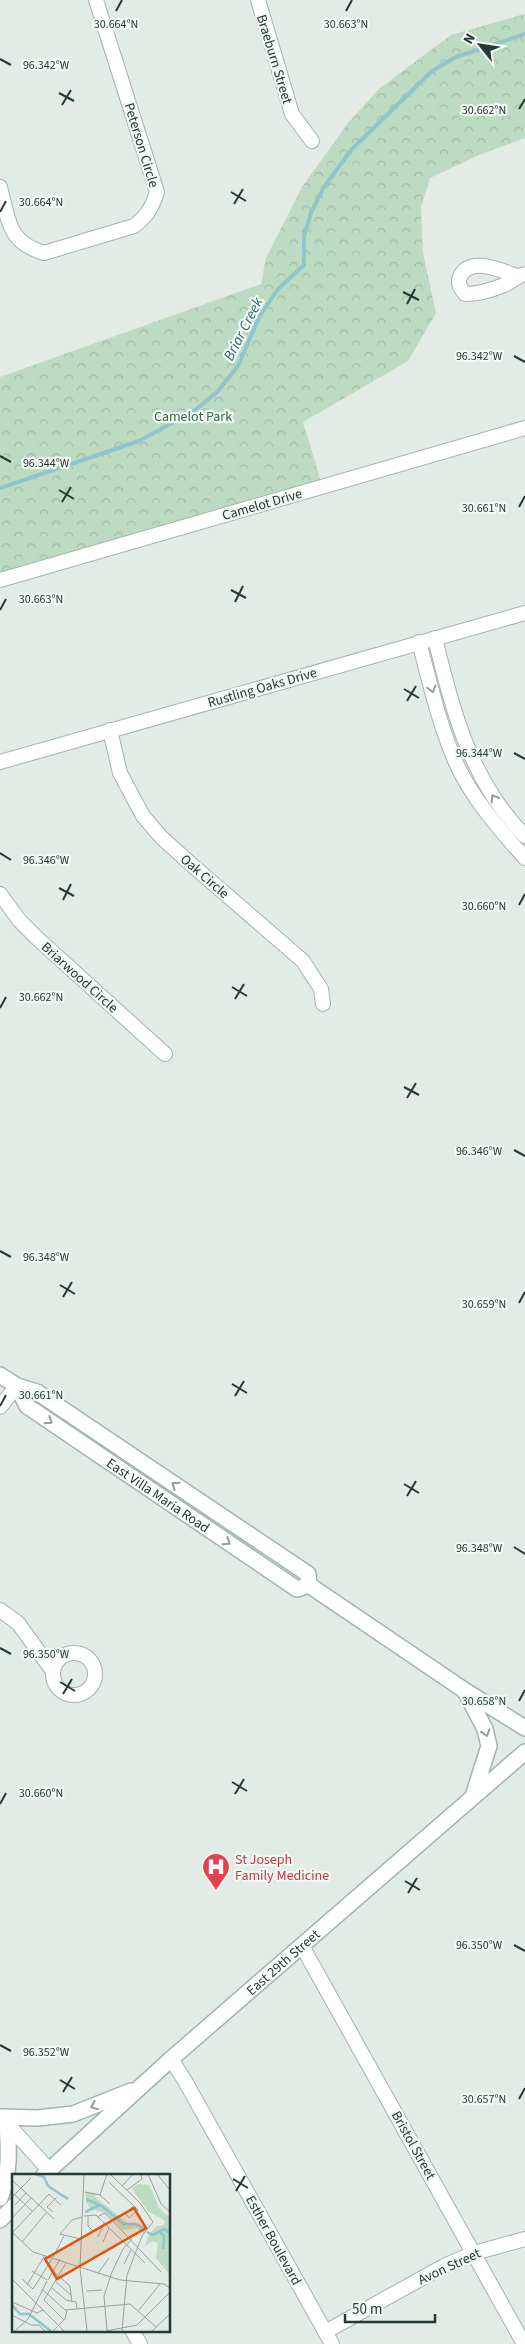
<svg xmlns="http://www.w3.org/2000/svg" width="525" height="2344" font-family="'Source Sans 3',sans-serif">
	<defs>
		<pattern id="forest-crowns" width="20" height="18" patternUnits="userSpaceOnUse" patternTransform="scale(1.25)"><rect width="20" height="18" fill="#bddac3"/><path d="M2 6a3 3 0 1 1 6 0M12 15a3 3 0 1 1 6 0" fill="none" stroke="#a2bca8"/></pattern>
	</defs>
	<rect width="100%" height="100%" fill="#e2ebe6"/>
	<!-- forest -->
	<path fill="url(#forest-crowns)" d="M525 14V138L479 155 430 178 421 207 423 253 436 313 408 361 303 422 322 485 0 578V377L261 284 266 258 302 187 348 123 380 88 451 35Z"/>
	<g fill="none" stroke-linecap="round" stroke-linejoin="round">
		<!-- stream -->
		<path stroke="#8fc5cb" stroke-width="4" d="M0 488 139 441 194 411 217 392 238 366 259 317 278 289 304 265V236L311 213 324 187 352 149 432 71 456 57 525 34"/>
		<defs>
			<g id="street">
				<path d="M258 0 292 114 312 141"/>
				<path d="M0 187C9 220 7 242 44 253L134 226C147 216 152 208 157 192L96 0"/>
				<path d="M517 276C502 271 469 255 460 277 457 284 461 289 465 294 478 294 492 290 504 285 512 282 516 276 525 274"/>
				<path d="M0 580 525 428"/>
				<path d="M435 638C452 710 471 782 525 836"/>
				<path d="M419 642C430 683 439 724 456 763 472 798 499 829 525 858"/>
				<path d="M110 730 120 773 143 816 162 838 192 865 303 961 321 989 323 1004"/>
				<path d="M0 762 525 613"/>
				<path d="M0 894 19 920 38 939 165 1054"/>
				<path d="M0 1407 17 1386"/>
				<path d="M0 1610 18 1623 52 1670"/>
				<circle cx="74" cy="1674" r="21"/>
				<path d="M302 1946 524 2344"/>
				<path d="M171 2059 185 2081 332 2344"/>
				<path d="M4 2120 49 2170"/>
				<path d="M132 2330 140 2344"/>
				<path d="M325 2332 444 2266 474 2253 525 2239"/>
			</g>
			<g id="secondary">
				<path d="M0 1375 17 1386 37 1392 308 1574 309 1585 464 1690 525 1728"/>
				<path id="s1" d="M17 1386 27 1406 297 1589 309 1585"/>
				<path d="M465 1691 485 1729 489 1746 474 1793"/>
				<path d="M1 2117 38 2118 73 2114 131 2091"/>
				<path id="s2" d="M44 2175 171 2059 525 1752"/>
				<path d="M0 2198C10 2174 9 2150 7 2125"/>
				<path d="M0 2220 14 2206"/>
			</g>
		</defs>
		<!-- street casing -->
		<use href="#street" stroke="#a5b2ad" stroke-width="16"/>
		<!-- secondary casing -->
		<use href="#secondary" stroke="#a2b5ad" stroke-width="18"/>
		<!-- street -->
		<use href="#street" stroke="#fff" stroke-width="14"/>
		<!-- secondary -->
		<use href="#secondary" stroke="#fff" stroke-width="15"/>
	</g>
	<!-- one-way arrows -->
	<defs><path id="oneway-chevron" d="M-2-3.5L2.5 0L-2 3.5" fill="none" stroke-width="1.6" stroke-linecap="round" stroke-linejoin="round" transform="scale(1.25)"/></defs>
	<g stroke="#929c99">
		<use href="#oneway-chevron" transform="translate(432 689) rotate(75)"/>
		<use href="#oneway-chevron" transform="translate(494 798) rotate(-122)"/>
		<use href="#oneway-chevron" transform="translate(49 1421) rotate(34)"/>
		<use href="#oneway-chevron" transform="translate(175 1485) rotate(-146)"/>
		<use href="#oneway-chevron" transform="translate(227 1542) rotate(34)"/>
		<use href="#oneway-chevron" transform="translate(486 1733) rotate(73)"/>
		<use href="#oneway-chevron" transform="translate(94 2106) rotate(158)"/>
	</g>
	<!-- ticks -->
	<path fill="none" stroke="#243a33" stroke-width="2" d="M116 11 122 0M346 11 352 0M0 59 11 65M59 93 74 101M62 105 71 90M519 109 525 99M231 192 246 201M234 204 243 189M0 212 6 201M403 292 419 300M407 304 415 289M514 356 525 362M0 456 11 462M59 490 74 499M62 502 71 487M519 507 525 496M231 590 246 598M235 602 243 586M0 610 6 599M404 689 419 698M407 701 416 686M514 753 525 759M0 853 11 860M59 888 74 896M63 900 71 884M519 905 525 894M232 987 247 996M235 999 244 984M0 1008 6 997M404 1087 419 1095M407 1098 416 1083M514 1150 525 1156M0 1251 11 1257M60 1285 75 1294M63 1297 72 1282M519 1303 525 1292M232 1384 247 1393M235 1396 244 1381M0 1406 6 1395M404 1484 419 1493M407 1496 416 1481M514 1547 525 1554M0 1648 11 1654M60 1682 75 1691M63 1694 72 1679M519 1701 525 1690M232 1782 247 1791M235 1794 244 1779M0 1804 6 1793M405 1881 420 1890M408 1893 417 1878M514 1945 525 1951M0 2045 11 2051M60 2080 75 2089M63 2092 72 2077M519 2099 525 2088M233 2179 248 2188M236 2191 245 2176"/>
	<!-- icons -->
	<defs>
		<symbol id="hospital-pin" viewBox="-11 -11 22 30"><path d="M0 17L-7.5 6A9.5 9.5 0 1 1 7.5 6Z" fill="#e0444e" stroke="#f2f8f4"/><path d="M-5-5h3v3.5h4V-5h3V5h-3V1.5h-4V5h-3Z" fill="#fff"/></symbol>
	</defs>
	<g fill-rule="evenodd">
		<use href="#hospital-pin" x="200" y="1851" width="32" height="43"/>
	</g>
	<g text-anchor="middle" stroke-width="4.5" stroke-linejoin="round" paint-order="stroke">
		<!-- street labels -->
		<g font-size="14" fill="#243a33" stroke="#f2f8f4">
			<text transform="translate(275 59) rotate(73)" y="5">Braeburn Street</text>
			<text transform="translate(142 145) rotate(73)" y="5">Peterson Circle</text>
			<text transform="translate(262 504) rotate(-16)" y="5">Camelot Drive</text>
			<text transform="translate(262 687) rotate(-16)" y="5">Rustling Oaks Drive</text>
			<text transform="translate(205 876) rotate(41)" y="5">Oak Circle</text>
			<text transform="translate(80 977) rotate(42)" y="5">Briarwood Circle</text>
			<text dy="5" stroke="none"><textPath href="#s1" startOffset="181">East Villa Maria Road</textPath></text>
			<text dy="5" stroke="none"><textPath href="#s2" startOffset="320">East 29th Street</textPath></text>
			<text transform="translate(414 2145) rotate(61)" y="5">Bristol Street</text>
			<text transform="translate(274 2240) rotate(61)" y="5">Esther Boulevard</text>
			<text transform="translate(449 2266) rotate(-25)" y="5">Avon Street</text>
		</g>
		<!-- park labels -->
		<g font-size="14" fill="#326d45" stroke="#f2f8f4">
			<text x="193" y="421">Camelot Park</text>
		</g>
		<!-- health labels -->
		<g font-size="14" fill="#be3a42" stroke="#f2f8f4" text-anchor="start">
			<text x="235" y="1864">St Joseph<tspan x="235" dy="16">Family Medicine</tspan></text>
		</g>
		<!-- water labels -->
		<g font-size="15" font-style="italic" fill="#236870" stroke="#f2f8f4">
			<text transform="translate(243 329) rotate(-63)" y="5">Briar Creek</text>
		</g>
	</g>
	<!-- overview -->
	<g transform="translate(12 2174)">
		<rect width="158" height="158" fill="#e2ebe6"/>
		<path d="M126 10 137 11 147 34 157 43V100L144 84 146 69 141 67 133 72 137 60 145 52 152 51 153 47 136 37 120 15Z" fill="#bddac3"/>
		<path d="M74 18 84 20 83 23 117 50H127L135 56 131 59 125 54 111 56 93 39 78 34 74 28Z" fill="#bddac3"/>
		<path fill="none" stroke="#8fc5cb" stroke-width="2.5" d="M24 0 32 3 36 12 56 25M74 25 90 32 111 50H124L133 55M73 38 88 31M135 58 141 61 152 55 158 59M148 58 152 62 151 75M0 131 8 140H18M18 141 39 157"/>
		<path fill="none" stroke="#96a49e" stroke-width="1" d="M72 0 68 94 75 157M98 0 128 29 141 48 130 62 115 101 110 157M136 0 149 30 158 38M145 0 158 16M0 6 42 45M97 8 126 36 117 44 114 40 121 32M110 12 121 0M115 16 130 5 129 0M73 18 88 21 98 30M3 21 20 37M88 21 95 0M0 23 19 4M3 31 14 19M41 38 35 33 45 23M72 42 84 41 133 89M76 42V52L81 57M85 43 93 39 149 98M0 44 19 24M0 58 21 78 108 106 152 110 158 114M1 58 37 20 49 31M86 63 92 49M69 65 48 60 60 46 70 43M10 68 34 39M91 68 97 54M41 83 52 62M112 90 119 76M20 97 35 106M41 97 58 112 60 128M86 99 97 84M0 105 52 157M10 105 21 115 40 85M36 106 48 85M43 107 59 121M15 111 33 81M40 114 54 126 64 128 65 135M30 115 53 136 118 130 144 153M75 117 90 116M0 128 25 139 31 136M127 136 148 110M0 141 19 151H27L33 157M52 146 32 126 54 89M95 156 92 122 100 98 111 75 120 65M3 157 16 145 35 107M41 157 53 145 55 136M94 157 125 151 158 118M140 157 158 140"/>
		<path fill="#de570e" fill-opacity="0.15" stroke="#de570e" stroke-width="2.5" d="M122 34 134 54 45 105 33 85Z"/>
		<rect width="158" height="158" fill="none" stroke="#243a33" stroke-width="2.5"/>
	</g>
	<g font-size="12" text-anchor="middle" fill="#243a33" stroke="#f2f8f4" stroke-width="4.5" stroke-linejoin="round" paint-order="stroke">
		<text x="116" y="28">30.664°N</text>
		<text x="346" y="28">30.663°N</text>
		<text x="46" y="69">96.342°W</text>
		<text x="484" y="114">30.662°N</text>
		<text x="41" y="206">30.664°N</text>
		<text x="479" y="360">96.342°W</text>
		<text x="46" y="467">96.344°W</text>
		<text x="484" y="512">30.661°N</text>
		<text x="41" y="603">30.663°N</text>
		<text x="479" y="757">96.344°W</text>
		<text x="46" y="864">96.346°W</text>
		<text x="484" y="910">30.660°N</text>
		<text x="41" y="1001">30.662°N</text>
		<text x="479" y="1155">96.346°W</text>
		<text x="46" y="1261">96.348°W</text>
		<text x="484" y="1308">30.659°N</text>
		<text x="41" y="1399">30.661°N</text>
		<text x="479" y="1552">96.348°W</text>
		<text x="46" y="1658">96.350°W</text>
		<text x="484" y="1705">30.658°N</text>
		<text x="41" y="1797">30.660°N</text>
		<text x="479" y="1949">96.350°W</text>
		<text x="46" y="2056">96.352°W</text>
		<text x="484" y="2103">30.657°N</text>
	</g>
	<!-- north arrow -->
	<g transform="translate(480 45) rotate(300)" stroke="#f2f8f4" stroke-width="4" paint-order="stroke">
	<path d="M0-4L9 19L0 12L-9 19Z" fill="#243a33"/>
	<text y="-8" font-size="14" font-weight="bold" text-anchor="middle" fill="#243a33">N</text>
	</g>
	<!-- scale -->
	<path d="M345 2314v8h90v-8" fill="none" stroke="#243a33" stroke-width="2.5"/>
	<text x="352" y="2314" font-size="15" fill="#243a33" stroke="#f2f8f4" stroke-width="4" paint-order="stroke">50 m</text>
</svg>
